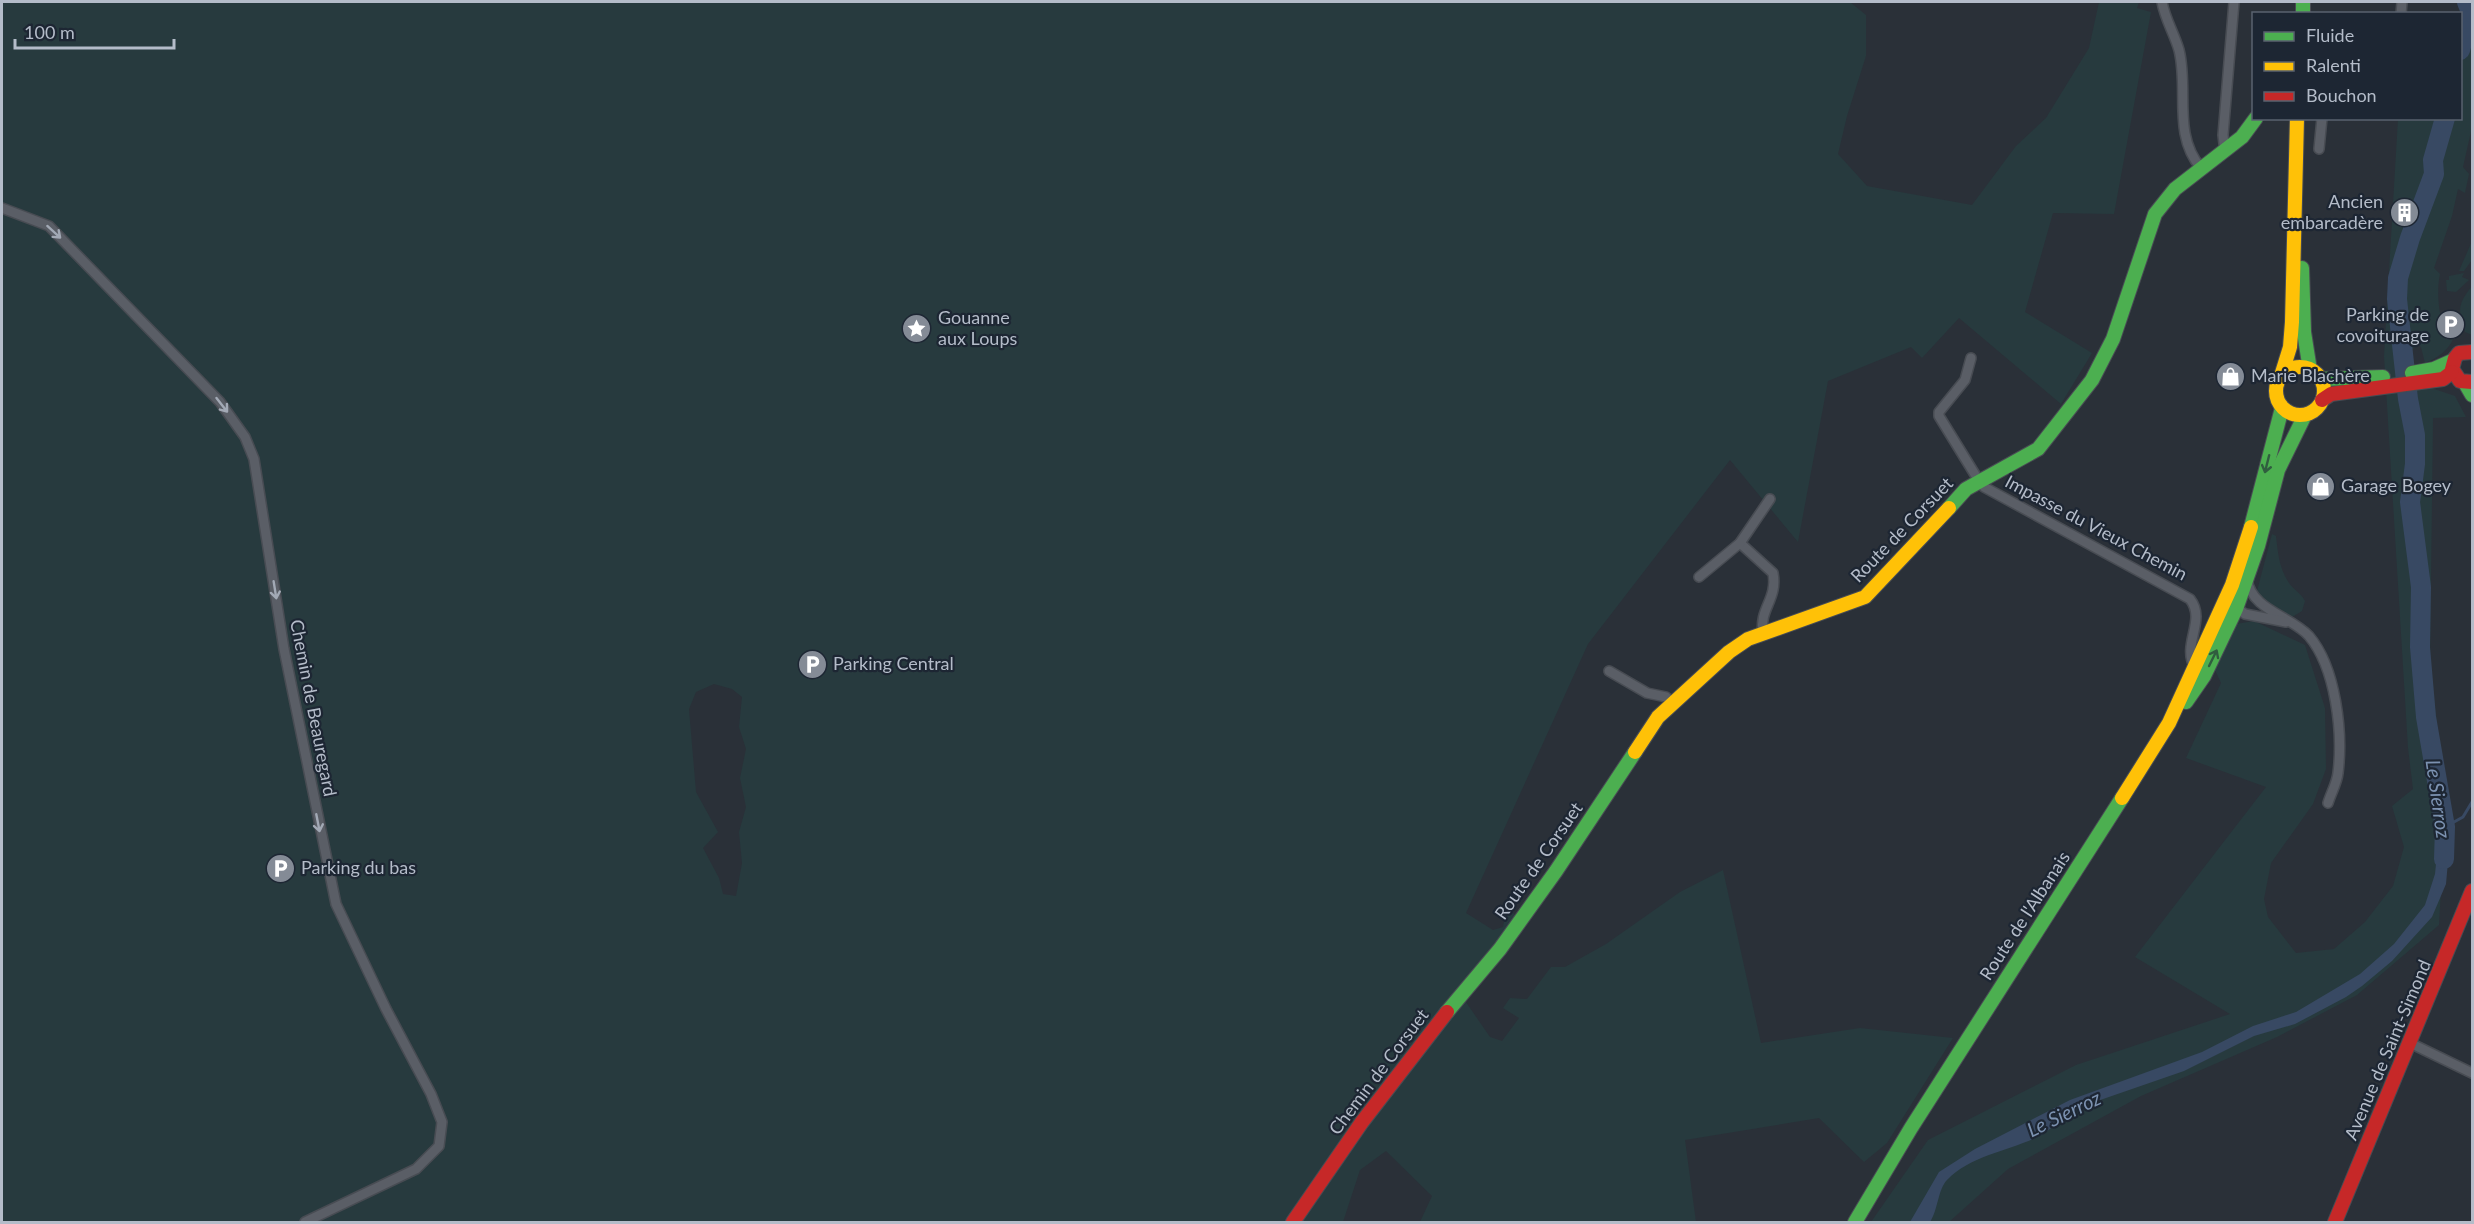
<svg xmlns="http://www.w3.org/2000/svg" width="2474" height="1224" font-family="Lato,sans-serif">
	<rect width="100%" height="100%" fill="#2a3038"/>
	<!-- green -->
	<g fill="#273a3e" fill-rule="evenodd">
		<path d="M2 2H1850L1866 15V56L1847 116 1838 154 1867 186 1972 205 2016 146 2046 118 2089 48 2099 2H2139L2137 8 2151 12 2114 214 2053 213 2025 312 2092 353 2061 404 1959 318 1922 358 1911 347 1828 381 1798 542 1730 460 1588 644 1466 913 1493 930 1503 927 1505 917 1511 911 1519 919 1459 992 1490 1037 1502 1041 1519 1018 1503 1008 1510 998 1527 999 1551 967H1565L1606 944 1680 892 1723 870 1761 1043 1860 1028 1953 1038 1887 1143 1864 1162 1819 1118 1685 1140 1696 1222H1420L1432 1196 1386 1151 1360 1170 1343 1222H2ZM714 684 732 689 742 697 739 727 746 749 740 778 746 807 739 832 742 863 736 896 723 894 719 878 703 848 718 832 696 792 689 709 696 692Z"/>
		<path d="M2471 2 2472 127 2463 167 2469 174 2465 193 2458 189 2452 216 2434 268 2440 274C2436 291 2438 328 2453 339 2449 350 2436 359 2425 363L2421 347 2418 345 2410 351V368L2431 388 2455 396 2466 417 2433 418 2430 664 2446 801 2439 925 2357 995 2277 1037 2141 1096 2008 1169 1949 1222H1871L1928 1140 2076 1065 2230 1014 2135 957 2266 787 2186 758 2221 683 2215 670 2236 624 2254 621 2305 645 2325 708 2326 769 2313 804 2271 863 2264 899 2268 917 2296 953 2334 949 2365 922 2393 886 2404 847 2392 806 2413 789 2408 748 2384 356 2398 119 2460 118 2461 15Z"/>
		<path d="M2472 241V260L2464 271H2459Z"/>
		<path d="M2464 273 2462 277 2469 280 2456 292 2447 291 2446 280H2449V276Z"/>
		<path d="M2472 286V335L2465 332C2458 310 2457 305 2472 286Z"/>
		<path d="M2272 534 2276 536C2278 553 2279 568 2289 583 2294 590 2301 593 2305 601L2302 611 2292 617 2263 600 2257 591Z"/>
	</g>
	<!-- water -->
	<path fill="#384963" d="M2451 828 2446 884 2432 917 2392 961 2362 986 2346 997 2295 1024 2254 1036 2184 1071 2080 1107C2066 1114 2055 1126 2043 1134 2013 1151 1972 1154 1947 1180 1938 1189 1938 1210 1930 1222H1910L1939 1172 1975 1149 2070 1100 2202 1052 2253 1026 2296 1012 2360 974 2394 944 2425 905 2435 874 2439 834Z"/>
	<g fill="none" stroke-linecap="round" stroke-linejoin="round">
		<!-- stream -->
		<path stroke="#384963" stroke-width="3" d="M2445 827 2463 817 2472 802"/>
		<!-- river -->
		<g stroke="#384963" stroke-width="20">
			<path d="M2460 50 2471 12 2467 2"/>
			<path d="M2444 859 2445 827 2426 717 2420 647 2421 587 2410 502 2415 464V435L2408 399 2397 299 2398 278 2410 238 2434 174 2433 160 2445 118"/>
		</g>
		<defs>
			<g id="street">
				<path d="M2162 2C2165 19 2174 33 2179 50 2189 90 2172 134 2201 168"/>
				<path d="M2401 14 2402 2"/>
				<path d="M2319 149 2322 118"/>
				<path d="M2225 152 2223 135 2234 2"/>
				<path d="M2 208 49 226 220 402 245 437 254 459 284 649 336 904 386 1009 431 1094 442 1122 439 1146 416 1169 305 1222"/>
				<path d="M1971 358 1965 380 1939 412V416L1979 481"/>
				<path d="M1984 487 2190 599C2207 621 2181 644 2195 668"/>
				<path d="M1740 543 1773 573C1778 599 1759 609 1763 632"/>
				<path d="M1699 577 1740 543 1770 499"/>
				<path d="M2247 579C2251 610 2291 616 2309 636 2336 668 2343 732 2338 773 2337 783 2331 793 2328 803"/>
				<path d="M2234 606 2245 614 2286 622"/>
				<path d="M1609 671 1647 693 1666 697 1672 702"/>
				<path d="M2410 1043 2472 1073"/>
			</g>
			<g id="fast">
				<path d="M2303 2V14"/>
				<path d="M2302 268 2304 332 2310 370"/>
				<path d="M2412 373 2434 369 2452 361"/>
				<path d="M2320 379 2383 377"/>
				<path d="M2465 383 2472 395"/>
				<path d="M1949 508 1966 489 2038 449 2092 380 2113 339 2155 214 2175 189 2242 137 2256 118"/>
				<path d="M2251 527 2282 408"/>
				<path d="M2186 702 2204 676 2236 609 2258 546 2278 470 2305 415"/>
				<path d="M1447 1012 1500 949 1556 871 1635 752"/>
				<path d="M1855 1222 1911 1128 2122 798"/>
			</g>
			<g id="slow">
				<circle cx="2300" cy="391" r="24"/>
				<path d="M2281 376 2290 347 2292 322 2297 118"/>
				<path d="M1635 752 1658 717 1729 652 1748 639 1865 597 1949 508"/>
				<path d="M2122 798 2169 723 2232 585 2251 527"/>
			</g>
			<g id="jam">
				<path d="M2472 352 2459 353 2455 358 2452 369 2460 381 2472 382"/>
				<path d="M2322 400 2331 394 2443 379 2452 372"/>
				<path d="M1293 1222 1362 1122 1447 1012"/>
				<path d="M2335 1222 2472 891"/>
			</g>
		</defs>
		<!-- street casing -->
		<use href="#street" stroke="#484c53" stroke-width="12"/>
		<!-- fast casing -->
		<use href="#fast" stroke="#484c53" stroke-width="16"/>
		<!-- slow casing -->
		<use href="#slow" stroke="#484c53" stroke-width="16"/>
		<!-- jam casing -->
		<use href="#jam" stroke="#484c53" stroke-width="16"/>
		<!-- street -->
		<use href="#street" stroke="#5a5e66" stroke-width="9"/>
		<!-- fast -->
		<use href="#fast" stroke="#4caf50" stroke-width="14"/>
		<!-- slow -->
		<use href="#slow" stroke="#ffc107" stroke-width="14"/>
		<!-- jam -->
		<use href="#jam" stroke="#c62828" stroke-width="14"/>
	</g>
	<!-- one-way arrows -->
	<defs><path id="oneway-shaft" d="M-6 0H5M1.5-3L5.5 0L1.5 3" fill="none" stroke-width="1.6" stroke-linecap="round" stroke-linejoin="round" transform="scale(1.5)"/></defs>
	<g stroke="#a2a9b5">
		<use href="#oneway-shaft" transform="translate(54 232) rotate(42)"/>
		<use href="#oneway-shaft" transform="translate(222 405) rotate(52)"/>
		<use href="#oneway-shaft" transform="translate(275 590) rotate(81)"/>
		<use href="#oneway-shaft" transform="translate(318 823) rotate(79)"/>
	</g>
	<g stroke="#305d3f">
		<use href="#oneway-shaft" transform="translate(2267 464) rotate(104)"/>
		<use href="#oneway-shaft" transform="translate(2213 658) rotate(-64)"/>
	</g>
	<!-- icons -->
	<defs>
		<symbol id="building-disc" viewBox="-11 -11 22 22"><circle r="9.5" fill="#848b96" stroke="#1d2633"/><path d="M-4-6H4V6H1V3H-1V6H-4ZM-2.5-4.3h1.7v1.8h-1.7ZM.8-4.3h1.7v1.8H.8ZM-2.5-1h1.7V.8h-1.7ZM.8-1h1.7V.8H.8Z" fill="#fff"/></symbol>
		<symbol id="parking-disc" viewBox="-11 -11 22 22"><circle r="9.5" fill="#848b96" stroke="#1d2633"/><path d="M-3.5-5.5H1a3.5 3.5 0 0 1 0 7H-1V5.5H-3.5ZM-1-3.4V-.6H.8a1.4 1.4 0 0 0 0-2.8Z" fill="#fff"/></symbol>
		<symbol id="sight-disc" viewBox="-11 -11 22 22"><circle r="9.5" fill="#848b96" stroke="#1d2633"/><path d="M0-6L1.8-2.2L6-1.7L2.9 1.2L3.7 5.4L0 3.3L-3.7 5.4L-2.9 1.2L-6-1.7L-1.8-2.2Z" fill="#fff"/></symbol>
		<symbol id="shop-disc" viewBox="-11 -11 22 22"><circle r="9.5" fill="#848b96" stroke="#1d2633"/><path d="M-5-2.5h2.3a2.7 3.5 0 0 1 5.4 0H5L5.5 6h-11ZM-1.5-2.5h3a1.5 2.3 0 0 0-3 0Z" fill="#fff"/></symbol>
	</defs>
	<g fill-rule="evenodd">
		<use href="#building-disc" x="2388" y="196" width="33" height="33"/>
		<use href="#parking-disc" x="2434" y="308" width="33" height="33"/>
		<use href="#sight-disc" x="900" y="312" width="33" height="33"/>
		<use href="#shop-disc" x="2214" y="360" width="33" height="33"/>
		<use href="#shop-disc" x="2304" y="470" width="33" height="33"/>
		<use href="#parking-disc" x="796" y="648" width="33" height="33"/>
		<use href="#parking-disc" x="264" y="852" width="33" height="33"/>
	</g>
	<g text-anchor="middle" stroke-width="4.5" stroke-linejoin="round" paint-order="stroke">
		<!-- poi labels -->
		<g font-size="18" fill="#b4bcc9" stroke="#1d2633" text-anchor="start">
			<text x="2383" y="208" text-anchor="end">Ancien<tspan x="2383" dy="21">embarcadère</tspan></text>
			<text x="2429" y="321" text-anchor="end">Parking de<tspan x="2429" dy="21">covoiturage</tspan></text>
			<text x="938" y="324">Gouanne<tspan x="938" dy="21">aux Loups</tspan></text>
			<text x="2251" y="382">Marie Blachère</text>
			<text x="2341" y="492">Garage Bogey</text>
			<text x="833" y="670">Parking Central</text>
			<text x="301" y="874">Parking du bas</text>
		</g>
		<!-- street labels -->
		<g font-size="18" fill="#b4bcc9" stroke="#1d2633">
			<text transform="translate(2096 528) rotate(28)" y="6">Impasse du Vieux Chemin</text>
			<text transform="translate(1902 530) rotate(-46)" y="6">Route de Corsuet</text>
			<text transform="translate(313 708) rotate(79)" y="6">Chemin de Beauregard</text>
			<text transform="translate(1539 861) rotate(-55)" y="6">Route de Corsuet</text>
			<text transform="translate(2025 916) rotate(-57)" y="6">Route de l'Albanais</text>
			<text transform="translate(2388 1050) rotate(-67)" y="6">Avenue de Saint-Simond</text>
			<text transform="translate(1379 1072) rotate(-53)" y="6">Chemin de Corsuet</text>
		</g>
		<!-- water labels -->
		<g font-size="20" font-style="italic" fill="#7c92b1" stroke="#1d2633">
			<text transform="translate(2438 799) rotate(82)" y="7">Le Sierroz</text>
			<text transform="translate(2064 1114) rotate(-26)" y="7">Le Sierroz</text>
		</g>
	</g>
	<!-- border -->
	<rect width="2474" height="1224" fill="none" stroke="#b4bcc9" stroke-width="6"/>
	<!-- legend -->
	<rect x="2252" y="12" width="210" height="108" fill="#1d2633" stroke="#59626f" stroke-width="1.5"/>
	<rect x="2264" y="32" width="30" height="9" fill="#4caf50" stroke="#59626f" stroke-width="1.5"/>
	<text x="2306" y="42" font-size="18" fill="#b4bcc9">Fluide</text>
	<rect x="2264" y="62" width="30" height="9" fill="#ffc107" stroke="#59626f" stroke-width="1.5"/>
	<text x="2306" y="72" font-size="18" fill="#b4bcc9">Ralenti</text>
	<rect x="2264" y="92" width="30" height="9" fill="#c62828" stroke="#59626f" stroke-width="1.5"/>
	<text x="2306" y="102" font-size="18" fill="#b4bcc9">Bouchon</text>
	<!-- scale -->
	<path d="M15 39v9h159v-9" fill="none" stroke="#b4bcc9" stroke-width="3"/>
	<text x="24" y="39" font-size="18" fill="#b4bcc9" stroke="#1d2633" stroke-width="4.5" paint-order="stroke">100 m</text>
</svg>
